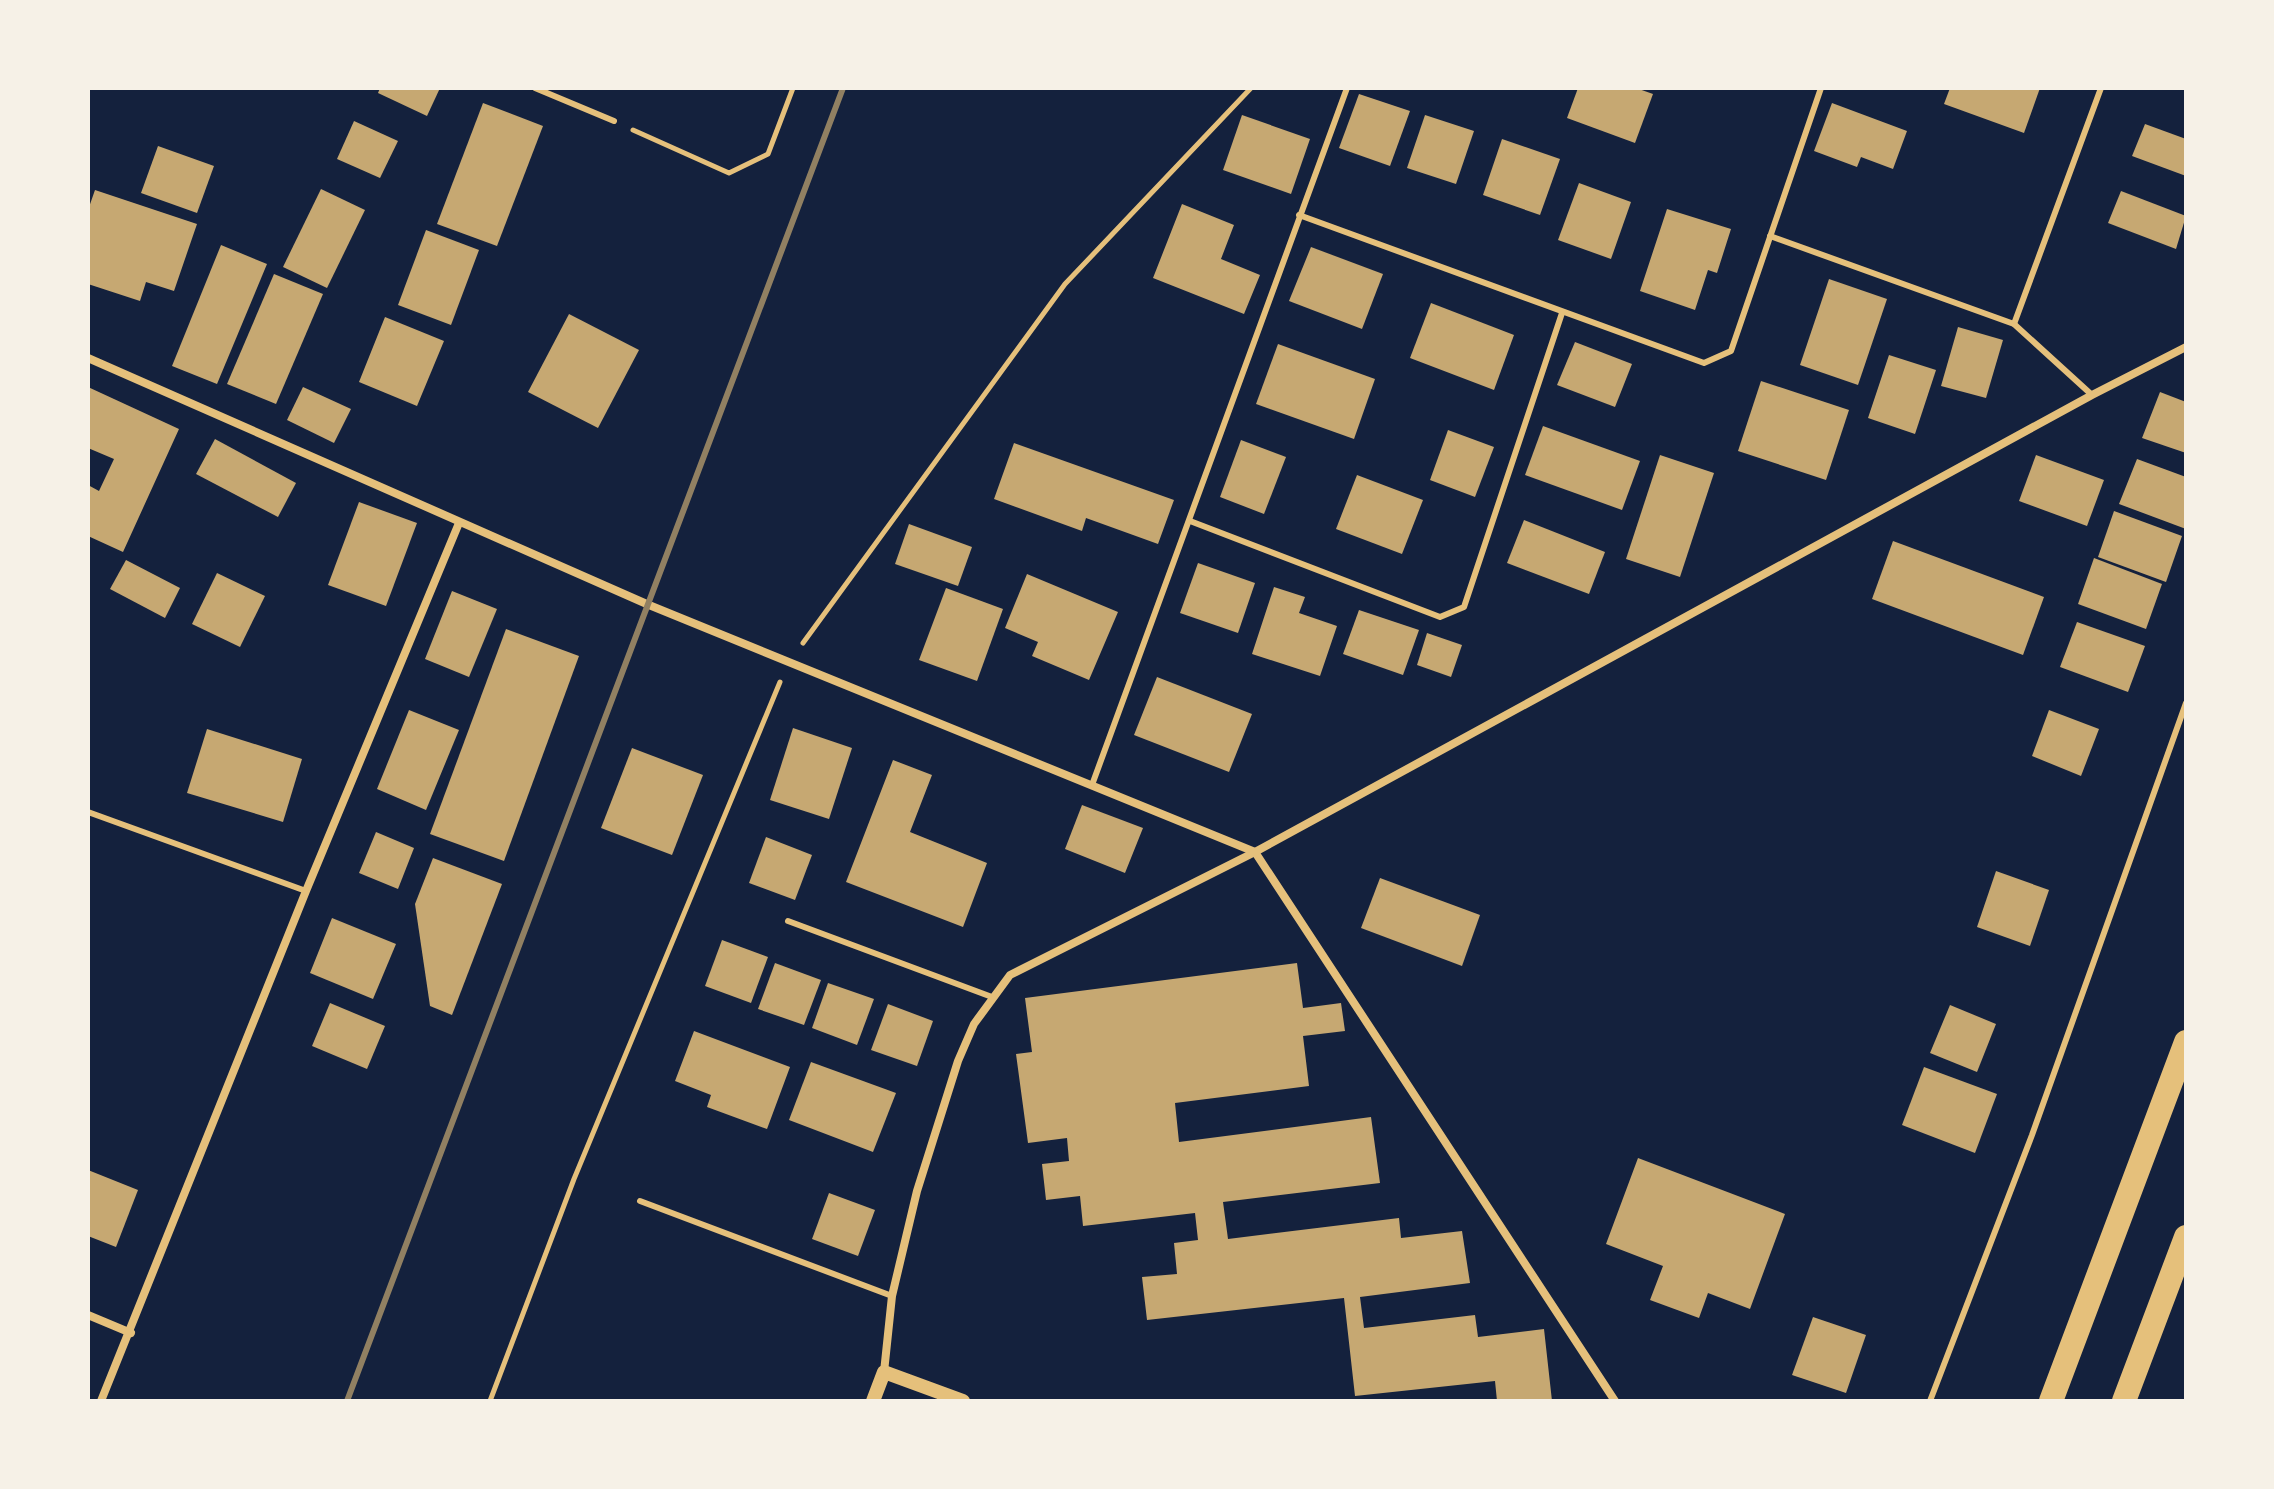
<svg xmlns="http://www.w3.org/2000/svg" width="2274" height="1489" font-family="Commissioner,sans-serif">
	<rect width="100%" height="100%" fill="#14213d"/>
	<!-- building -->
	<g fill="#c6a872">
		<path d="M380 88H440L427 116 378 93Z"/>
		<path d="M1578 88H1636L1653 94 1635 143 1567 118Z"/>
		<path d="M1950 88H2040L2024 133 1944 104Z"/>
		<path d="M1359 94 1410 111 1390 166 1339 148Z"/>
		<path d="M483 103 543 126 497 246 437 224Z"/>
		<path d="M1832 103 1907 131 1893 169 1861 157 1857 167 1814 151Z"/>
		<path d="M1242 115 1310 139 1291 194 1223 170Z"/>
		<path d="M1425 115 1474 131 1456 184 1407 168Z"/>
		<path d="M354 121 398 141 380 178 337 159Z"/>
		<path d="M2145 124 2186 139V176L2132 156Z"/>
		<path d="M1502 139 1560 159 1540 215 1483 195Z"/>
		<path d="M158 146 214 166 197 213 141 193Z"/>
		<path d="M1579 183 1631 202 1611 259 1558 240Z"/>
		<path d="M321 189 365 210 327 288 283 267Z"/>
		<path d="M95 190 197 224 174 291 146 282 140 301 88 284V210Z"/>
		<path d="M2121 191 2186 216 2176 249 2108 223Z"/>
		<path d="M1182 204 1234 225 1221 259 1260 275 1244 314 1153 278Z"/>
		<path d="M1667 209 1731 229 1717 273 1708 270 1695 310 1640 291Z"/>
		<path d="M426 230 479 250 451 325 398 305Z"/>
		<path d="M221 245 267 264 217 384 172 366Z"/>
		<path d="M1311 247 1383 274 1362 329 1289 301Z"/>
		<path d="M274 274 323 294 276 404 227 384Z"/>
		<path d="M1829 279 1887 299 1858 385 1800 365Z"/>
		<path d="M1431 303 1514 335 1494 390 1410 358Z"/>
		<path d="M569 314 639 350 598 428 528 392Z"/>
		<path d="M385 317 444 341 417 406 359 382Z"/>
		<path d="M1958 327 2003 340 1986 398 1941 386Z"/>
		<path d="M1575 342 1632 364 1615 407 1557 385Z"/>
		<path d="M1278 344 1375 379 1354 439 1256 404Z"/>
		<path d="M1889 355 1936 370 1915 434 1868 418Z"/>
		<path d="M1761 381 1849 410 1826 480 1738 451Z"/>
		<path d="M88 387 179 429 123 552 88 536V485L99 491 114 459 88 448Z"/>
		<path d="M303 387 351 409 334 443 287 420Z"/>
		<path d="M2160 392 2186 402V453L2142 438Z"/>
		<path d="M1543 426 1640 461 1622 510 1525 475Z"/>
		<path d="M1448 430 1494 447 1475 497 1430 480Z"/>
		<path d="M215 439 296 483 278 517 196 474Z"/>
		<path d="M1241 440 1286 457 1264 514 1220 497Z"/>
		<path d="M1014 443 1174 500 1158 544 1086 518 1082 531 994 499Z"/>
		<path d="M1660 455 1714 473 1680 577 1626 559Z"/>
		<path d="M2036 455 2104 480 2087 526 2019 501Z"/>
		<path d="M2137 459 2186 477V529L2119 504Z"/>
		<path d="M1357 475 1423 500 1402 554 1336 529Z"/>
		<path d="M359 502 417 523 386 606 328 585Z"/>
		<path d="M2114 511 2182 536 2166 582 2098 557Z"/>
		<path d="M1524 520 1605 552 1589 594 1507 563Z"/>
		<path d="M909 524 972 547 958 586 895 564Z"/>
		<path d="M1893 541 2044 597 2023 655 1872 599Z"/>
		<path d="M2094 558 2162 584 2146 629 2078 604Z"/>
		<path d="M126 560 180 588 165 618 110 589Z"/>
		<path d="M1198 563 1255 583 1238 633 1180 613Z"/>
		<path d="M217 573 265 596 240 647 192 624Z"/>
		<path d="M1027 574 1118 612 1089 680 1032 656 1038 642 1005 628Z"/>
		<path d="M1274 587 1305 597 1299 613 1337 626 1320 676 1252 654Z"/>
		<path d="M946 588 1003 609 977 681 919 660Z"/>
		<path d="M452 591 497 609 469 677 425 659Z"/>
		<path d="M1359 610 1419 630 1403 675 1343 654Z"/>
		<path d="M2077 622 2145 646 2128 692 2060 667Z"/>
		<path d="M506 629 579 656 504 861 430 834Z"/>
		<path d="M1427 633 1462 645 1451 677 1417 665Z"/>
		<path d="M1157 677 1252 714 1229 772 1134 735Z"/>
		<path d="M409 710 459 730 426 810 377 789Z"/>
		<path d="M2049 710 2099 729 2081 776 2032 756Z"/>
		<path d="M793 728 852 748 829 819 770 800Z"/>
		<path d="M207 729 302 759 283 822 187 793Z"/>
		<path d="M632 748 703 775 672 855 601 828Z"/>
		<path d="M893 760 932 775 910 832 987 863 963 927 846 882Z"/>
		<path d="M1082 805 1143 828 1125 873 1065 849Z"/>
		<path d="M376 832 414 848 398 889 359 873Z"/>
		<path d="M766 837 812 855 795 900 749 883Z"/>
		<path d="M433 858 502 884 452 1015 430 1006 415 904Z"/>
		<path d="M1996 871 2049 890 2030 946 1977 927Z"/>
		<path d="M1380 878 1480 915 1462 966 1361 928Z"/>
		<path d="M332 918 396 944 373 999 310 973Z"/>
		<path d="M722 940 768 957 751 1003 705 986Z"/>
		<path d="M775 963 821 980 804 1025 758 1009Z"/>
		<path d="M1297 963 1303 1008 1341 1003 1345 1031 1303 1036 1309 1086 1175 1103 1179 1142 1371 1117 1380 1183 1223 1202 1228 1239 1399 1218 1401 1238 1462 1231 1470 1283 1360 1297 1364 1328 1475 1315 1478 1337 1544 1329 1552 1401H1497L1495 1381 1355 1396 1344 1298 1147 1320 1142 1277 1177 1274 1174 1243 1198 1240 1195 1213 1083 1226 1080 1196 1046 1200 1042 1164 1069 1161 1067 1138 1028 1143 1016 1054 1032 1052 1025 998Z"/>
		<path d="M828 983 874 999 857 1045 812 1028Z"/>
		<path d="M330 1003 385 1026 367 1069 312 1046Z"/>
		<path d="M888 1004 933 1021 917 1066 871 1050Z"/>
		<path d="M1950 1005 1996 1024 1977 1072 1930 1053Z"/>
		<path d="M694 1031 790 1067 767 1129 707 1107 711 1095 675 1081Z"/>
		<path d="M811 1062 896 1093 873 1152 789 1120Z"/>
		<path d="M1924 1067 1997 1094 1975 1153 1902 1125Z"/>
		<path d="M1638 1158 1785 1214 1750 1309 1708 1293 1699 1318 1650 1300 1663 1266 1606 1244Z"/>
		<path d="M88 1170 138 1190 116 1247 88 1236Z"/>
		<path d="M829 1193 875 1210 858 1256 812 1239Z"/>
		<path d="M1813 1317 1866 1335 1846 1393 1792 1375Z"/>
	</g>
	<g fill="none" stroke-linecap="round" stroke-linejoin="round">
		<!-- path -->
		<g stroke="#e5c07b" stroke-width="5">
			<path d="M633 130 729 173 768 154 793 88"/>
			<path d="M803 643 1065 284 1251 88"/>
			<path d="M490 1401 574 1179 780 682"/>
		</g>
		<!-- service -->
		<g stroke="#e5c07b" stroke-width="6">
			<path d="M535 88 614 121"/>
			<path d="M1299 215 1704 363 1731 351 1821 88"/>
			<path d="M1770 236 2014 324 2092 395"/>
			<path d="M2014 324 2101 88"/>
			<path d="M1190 521 1440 617 1464 607 1562 313"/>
			<path d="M1092 785 1347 88"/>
			<path d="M88 812 306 891"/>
			<path d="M788 921 992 997"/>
			<path d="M640 1201 892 1296"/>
			<path d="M1930 1401 2032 1135 2186 703"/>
		</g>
		<!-- minor -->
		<g stroke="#e5c07b" stroke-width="8">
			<path d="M88 358 649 605 1255 852 1615 1401"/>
			<path d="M88 1315 131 1333"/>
			<path d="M884 1372 892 1296 917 1191 958 1061 974 1024 1010 975 1255 852 2092 395 2186 347"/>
			<path d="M101 1401 306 891 459 523"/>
		</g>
		<!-- tertiary -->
		<path stroke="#e5c07b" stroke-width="14" d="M873 1401 884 1372 963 1401"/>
		<!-- motorway -->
		<g stroke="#e5c07b" stroke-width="24">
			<path d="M2051 1401 2186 1042"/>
			<path d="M2124 1401 2186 1237"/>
		</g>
		<!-- rail -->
		<path stroke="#918062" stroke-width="6" d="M347 1401 843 88"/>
	</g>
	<!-- border -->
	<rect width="2274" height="1489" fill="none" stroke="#f6f1e7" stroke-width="180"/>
</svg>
